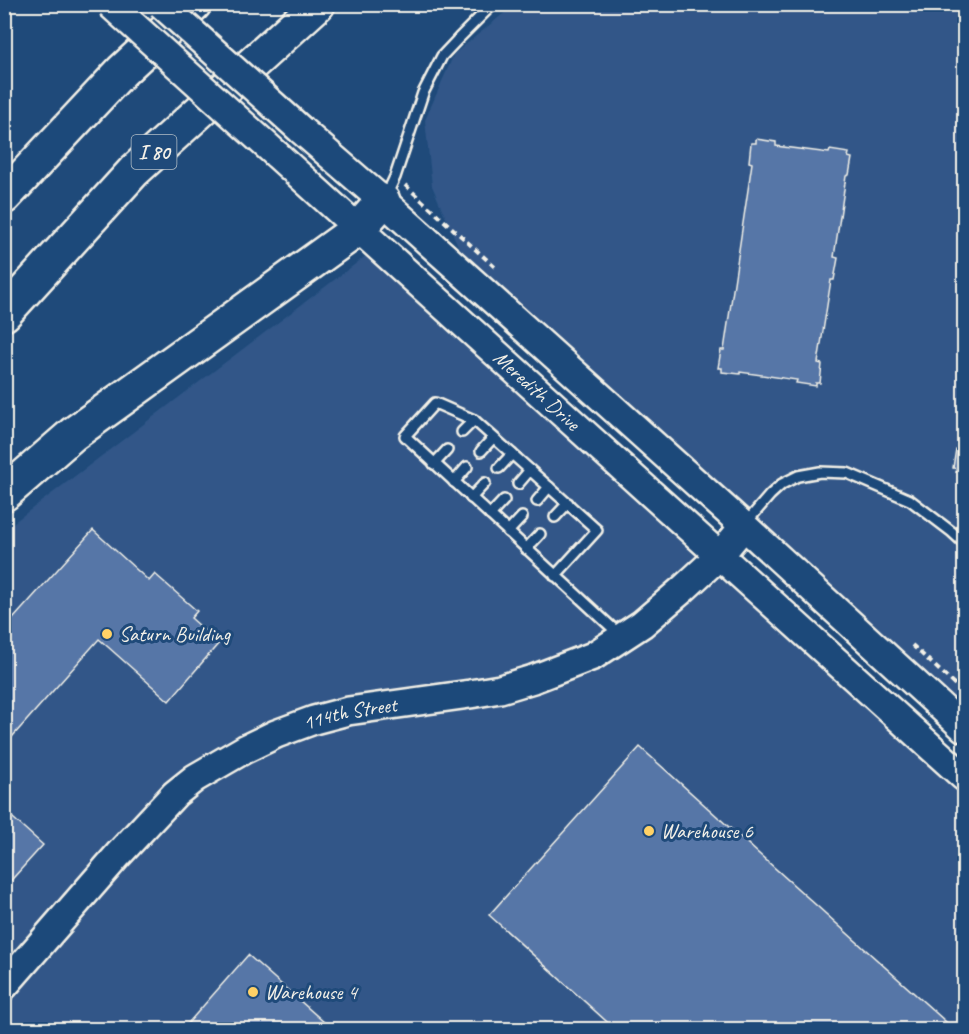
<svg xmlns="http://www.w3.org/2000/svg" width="969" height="1034" font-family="Caveat,sans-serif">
	<rect width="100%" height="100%" fill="#1f4a7a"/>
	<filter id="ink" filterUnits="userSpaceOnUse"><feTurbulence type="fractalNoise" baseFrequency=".0167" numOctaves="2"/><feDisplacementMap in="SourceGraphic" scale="12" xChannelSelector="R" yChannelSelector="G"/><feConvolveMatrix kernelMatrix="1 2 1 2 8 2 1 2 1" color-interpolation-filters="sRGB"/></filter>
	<g filter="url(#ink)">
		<!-- built -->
		<g fill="#305788">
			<path d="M514 5H964V728L475 285 432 186 425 120 454 54Z"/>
			<path d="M379 246 964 777V1029L5 1030V529Z"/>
		</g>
		<!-- building -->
		<g fill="#5676a7" stroke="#f4f1e8" stroke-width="1.5">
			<path d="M756 139 776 142V146L829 153 830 150 849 153 848 157 852 158 849 175 846 176 834 257 838 258 834 280H831L818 363 822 364 820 383H816V386L796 383 797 380 740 372V374L722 372V368H718L721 350H724L752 163 749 162 751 143H756Z"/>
			<path d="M964 411V473L956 472 957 469 953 468 956 449H959Z"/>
			<path d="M93 530 149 581 155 574 197 611 191 618 219 643 169 701 99 639 4 746V629Z"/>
			<path d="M640 747 955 1030H616L489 915Z"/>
			<path d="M4 810 43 845 4 888Z"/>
			<path d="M248 955 333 1030H182Z"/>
		</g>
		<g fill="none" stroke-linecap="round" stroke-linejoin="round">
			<defs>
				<g id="lane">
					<path d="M386 196 395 177 423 93 442 56 459 38 493 4"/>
					<path d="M462 432 474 420"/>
					<path d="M481 451 493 438"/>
					<path d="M434 464 447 450"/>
					<path d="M499 468 512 454"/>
					<path d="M454 482 467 467"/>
					<path d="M518 484 530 470"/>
					<path d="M471 498 485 483"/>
					<path d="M537 501 549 487"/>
					<path d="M490 515 504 500"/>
					<path d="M555 517 568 503"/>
					<path d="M745 524 770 495 782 484 798 476 820 472 847 473 910 500 952 532 964 543"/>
					<path d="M508 532 522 517"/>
					<path d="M526 549 540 534"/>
					<path d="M555 576 597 530 474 420 435 403 405 436 620 635"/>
				</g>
				<g id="secondary">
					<path d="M301 130 383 201 744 526 964 728"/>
					<path id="s1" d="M276 154 964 777"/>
					<path id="s2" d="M4 986 118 855 175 794 195 778 245 749 276 734 314 720 348 711 470 694 500 689 533 679 593 656 642 624 683 589 720 555 744 526"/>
				</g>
				<g id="highway">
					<path d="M4 197 122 71 194 4"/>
					<path d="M4 314 134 171 318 4"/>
					<path d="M4 494 73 434 358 229 383 201"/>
				</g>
			</defs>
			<!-- lane casing -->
			<use href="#lane" stroke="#f4f1e8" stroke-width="14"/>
			<!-- secondary casing -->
			<use href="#secondary" stroke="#f4f1e8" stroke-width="32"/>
			<!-- highway casing -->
			<use href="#highway" stroke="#f4f1e8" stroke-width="38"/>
			<!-- path -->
			<g stroke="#f4f1e8" stroke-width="4" stroke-dasharray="6 4.5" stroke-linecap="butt">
				<path d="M405 185 497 269"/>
				<path d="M912 645 964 693"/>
			</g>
			<!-- lane -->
			<use href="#lane" stroke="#1f4a7a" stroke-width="9"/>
			<!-- secondary -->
			<use href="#secondary" stroke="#1f4a7a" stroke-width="27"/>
			<!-- highway -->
			<use href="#highway" stroke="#1f4a7a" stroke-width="33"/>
			<defs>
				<g id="secondary-bridge">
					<path d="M110 4 276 154"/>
					<path d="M161 4 301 130"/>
				</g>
			</defs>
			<!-- secondary-bridge casing -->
			<use href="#secondary-bridge" stroke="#f4f1e8" stroke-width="32" stroke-linecap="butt"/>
			<!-- secondary-bridge -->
			<use href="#secondary-bridge" stroke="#1f4a7a" stroke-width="27"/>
		</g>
	</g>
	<!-- markers -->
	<g fill="#ffd166" stroke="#1f4a7a" stroke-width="2">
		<circle cx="107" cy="634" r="6"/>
		<circle cx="649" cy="831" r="6"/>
		<circle cx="253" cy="992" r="6"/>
	</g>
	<g text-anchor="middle" stroke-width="6" stroke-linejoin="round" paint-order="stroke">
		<!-- shield labels -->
		<rect fill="#1f4a7a" stroke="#b4bfc7" stroke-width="1.5" x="131.5" y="135" width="45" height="34" rx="4.5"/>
		<g font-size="20" font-weight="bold" fill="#f4f1e8">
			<text x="154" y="159">I 80</text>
		</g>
		<!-- street labels -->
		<g font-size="21" fill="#f4f1e8" stroke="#1f4a7a">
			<text dy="7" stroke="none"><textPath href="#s1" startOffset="352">Meredith Drive</textPath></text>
			<text dy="7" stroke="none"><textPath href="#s2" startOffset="452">114th Street</textPath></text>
		</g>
		<!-- poi labels -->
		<g font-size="21" fill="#f4f1e8" stroke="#1f4a7a" text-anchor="start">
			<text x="119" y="641">Saturn Building</text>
			<text x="661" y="838">Warehouse 6</text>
			<text x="265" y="999">Warehouse 4</text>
		</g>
	</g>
	<!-- margin -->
	<rect width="969" height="1034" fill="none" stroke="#1f4a7a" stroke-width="24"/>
	<rect x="12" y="12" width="945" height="1010" fill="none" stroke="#f4f1e8" stroke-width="2" filter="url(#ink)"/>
</svg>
